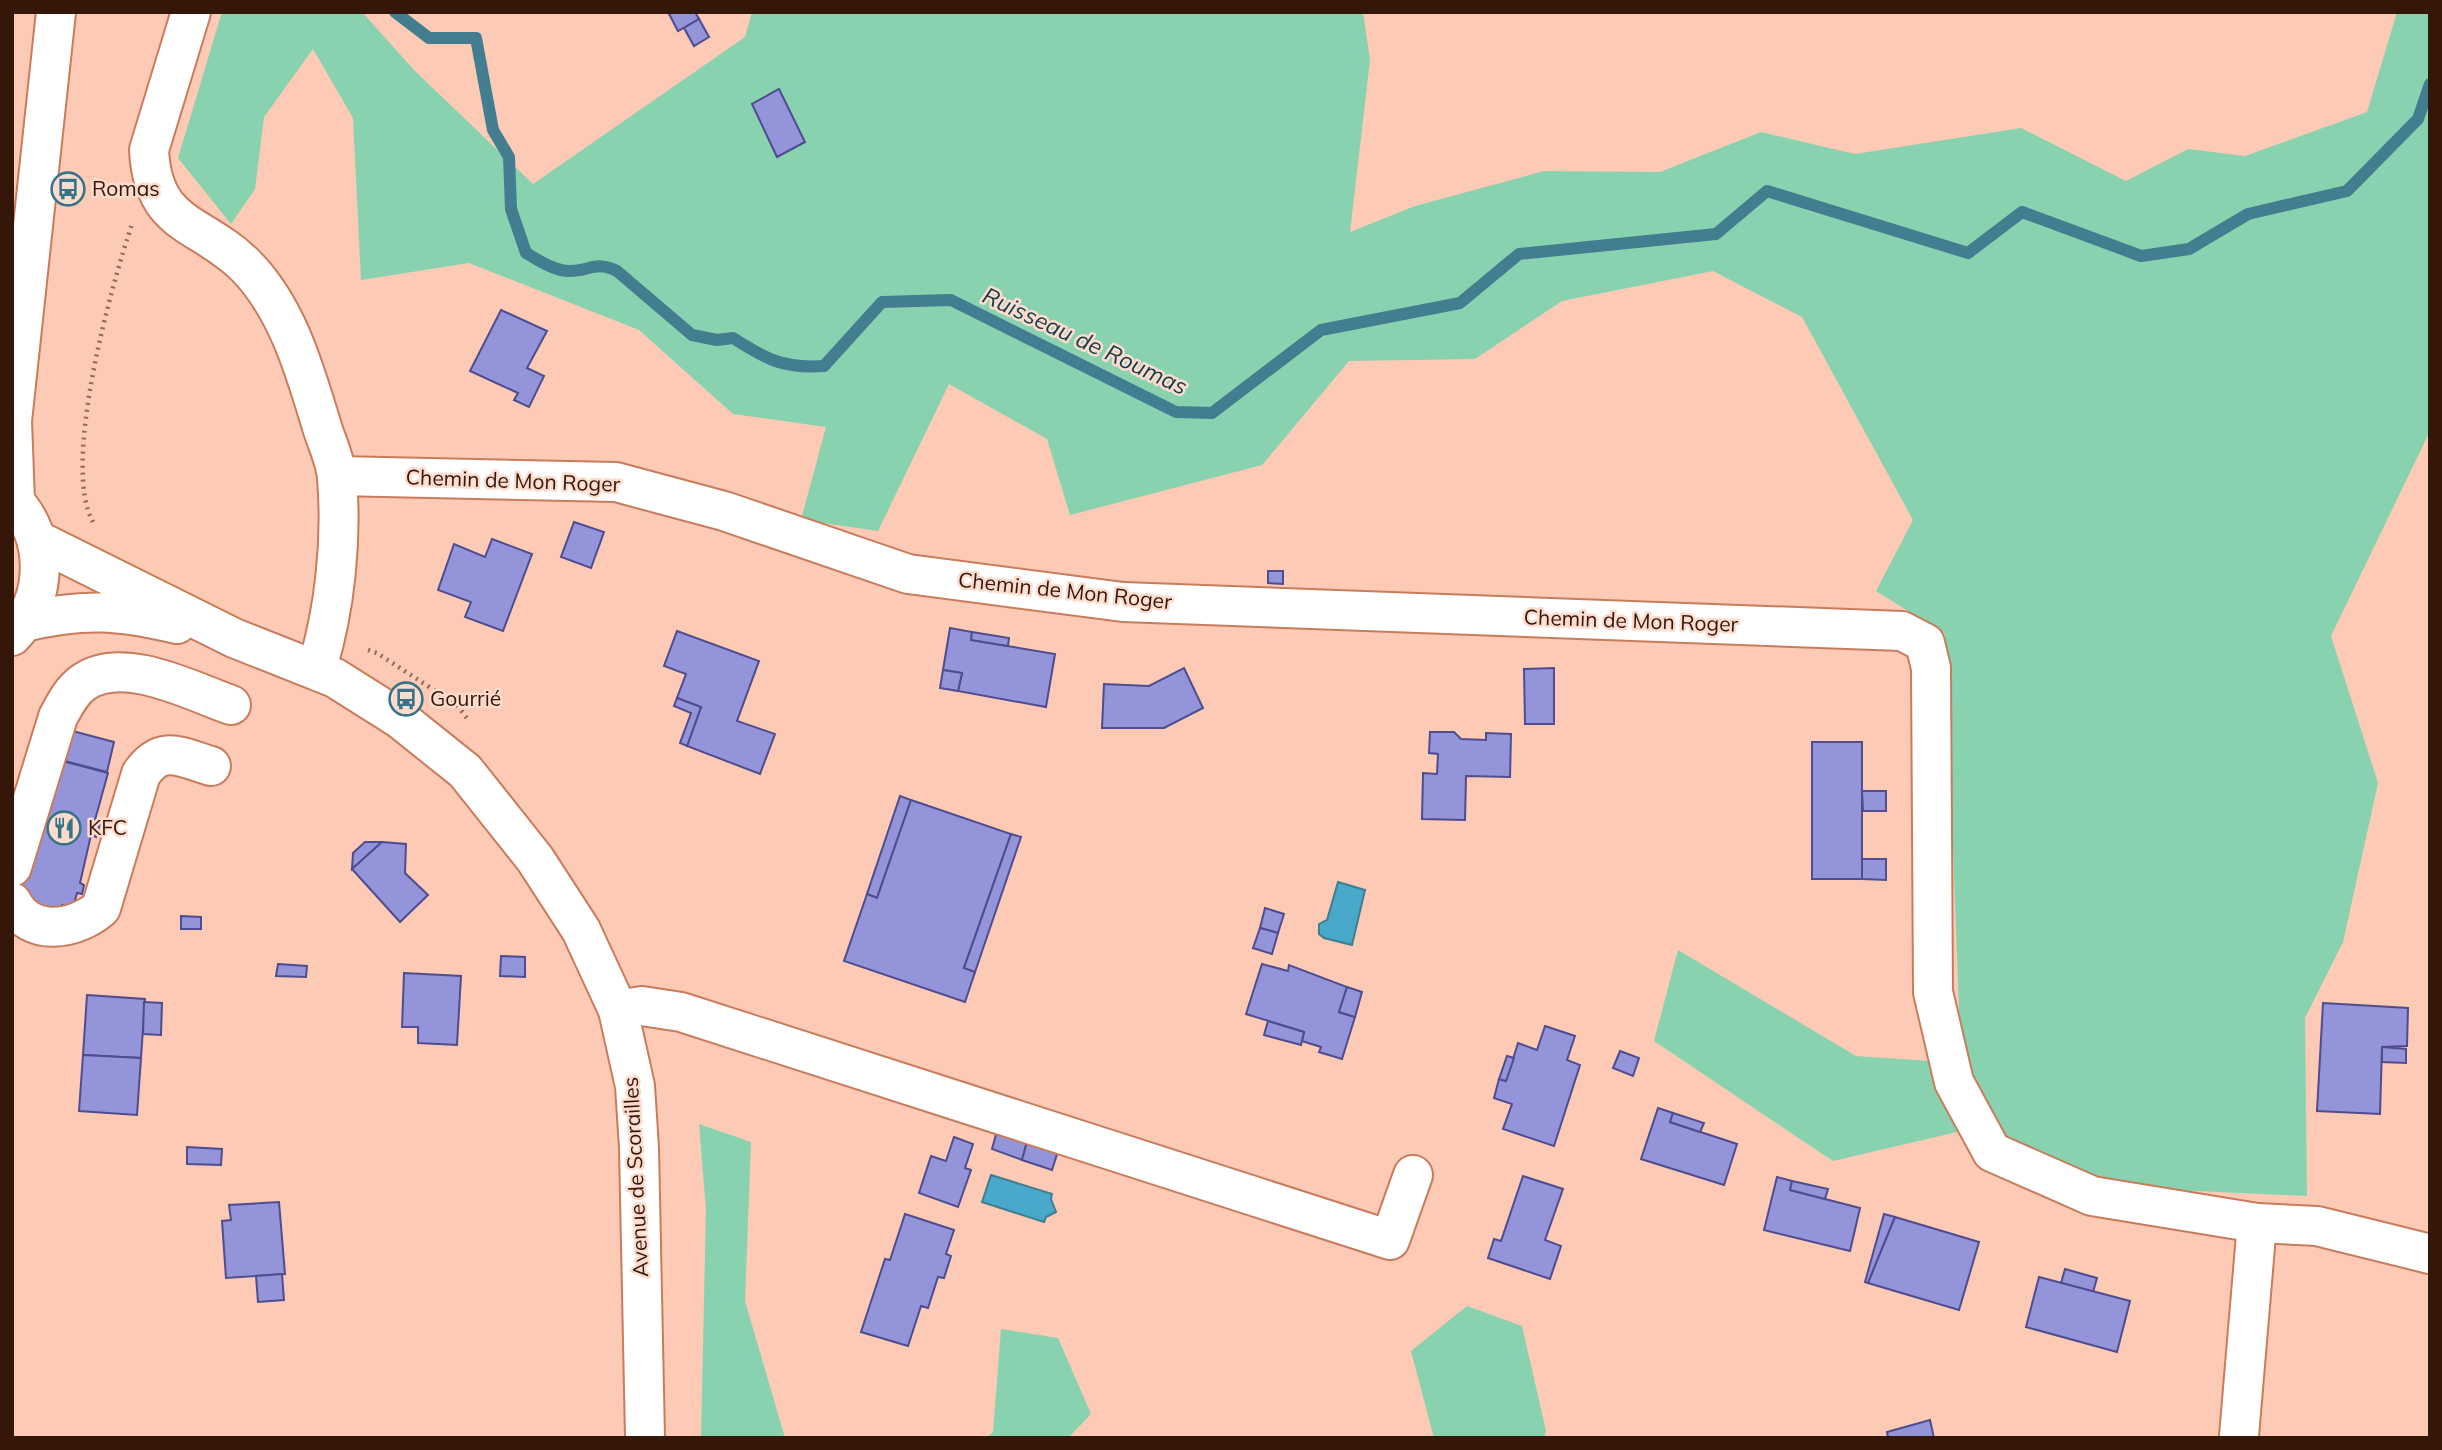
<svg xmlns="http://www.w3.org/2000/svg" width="2442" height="1450" font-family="Mulish,sans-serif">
	<rect width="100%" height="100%" fill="#fccab5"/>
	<!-- green -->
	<g fill="#89d2b0">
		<path d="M222 12H362L415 71 533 184 745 37 752 12H1363L1370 60 1350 232 1415 206 1544 171 1660 172 1761 132 1855 154 2021 128 2126 181 2188 149 2245 156 2367 112 2397 12H2430V431L2331 636 2378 783 2343 942 2305 1018 2307 1196 2132 1188 1957 1132 1833 1161 1654 1041 1678 950 1856 1056 1961 1063 1945 634 1876 591 1913 520 1802 317 1713 271 1562 301 1475 359 1349 361 1262 465 1070 515 1047 439 949 384 878 531 801 520 826 427 733 414 639 330 469 263 361 280 353 118 313 49 264 117 255 189 231 224 178 158Z"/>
		<path d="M699 1124 751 1142 745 1301 785 1438H701L706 1210Z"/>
		<path d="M1467 1306 1522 1326 1546 1431 1544 1438H1434L1411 1351Z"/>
		<path d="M1001 1329 1058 1338 1091 1414 1068 1438H986L993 1432Z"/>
	</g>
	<!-- water -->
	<g fill="#48a9ca" stroke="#427d90" stroke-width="2">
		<path d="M1338 882 1365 890 1352 945 1324 938 1319 934V924L1327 920Z"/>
		<path d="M991 1175 1052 1194 1051 1199 1056 1212 1046 1217 1044 1222 982 1202Z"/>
	</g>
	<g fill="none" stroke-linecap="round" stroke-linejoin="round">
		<!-- stream -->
		<path stroke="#427d90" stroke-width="12" d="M395 12 429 38H476L493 130 509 157 511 209 526 253C538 260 553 270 568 271 589 272 594 260 617 271L692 335 717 340 733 338C766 359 783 369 824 366L882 302 951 300 1176 412 1212 413 1321 330 1460 303 1519 254 1716 234 1767 191 1968 253 2022 212 2141 256 2189 249 2248 214 2347 191 2418 119 2430 84"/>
	</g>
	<!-- building -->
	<g fill="#9494da" stroke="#4f4c8f" stroke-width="2">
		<path d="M668 12H695L699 19 678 31Z"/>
		<path d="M699 19 709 37 694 46 684 28Z"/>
		<path d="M779 89 805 142 777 157 752 104Z"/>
		<path d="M501 310 547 331 527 368 544 376 529 407 514 400 518 393 470 371Z"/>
		<path d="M574 522 604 532 591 568 561 557Z"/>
		<path d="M492 539 532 554 503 631 465 617 471 602 438 590 454 544 485 557Z"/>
		<path d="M1268 571H1283V584L1268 583Z"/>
		<path d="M950 628 972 632 971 640 1055 654 1046 707 958 691 962 673 943 670Z"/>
		<path d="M677 631 759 661 737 721 775 734 760 774 687 746 701 707 677 698 686 674 664 666Z"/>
		<path d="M972 632 1009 638 1008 646 971 640Z"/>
		<path d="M1184 668 1203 708 1164 728H1102L1104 684 1149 686Z"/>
		<path d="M1554 668V724H1525L1524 669Z"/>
		<path d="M943 670 962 673 958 691 940 688Z"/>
		<path d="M677 698 701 707 687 746 680 743 691 713 674 706Z"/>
		<path d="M65 729 114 742 107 772 57 759Z"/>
		<path d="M1430 732H1454L1461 739 1486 740V733L1511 734 1510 777 1466 776 1465 820 1422 819 1423 773 1437 774 1438 754 1429 753Z"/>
		<rect x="1812" y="742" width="50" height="137"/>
		<path d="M47 757 108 773 95 820 101 821 96 837 91 835 80 883 84 885 82 894 77 893 73 908 62 905 59 914 19 903 12 892Z"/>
		<path d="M1862 791H1886V811H1863Z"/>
		<path d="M900 796 911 800 877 898 867 894Z"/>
		<path d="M911 800 1011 834 964 968 975 972 965 1002 844 961 867 894 877 898Z"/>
		<path d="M1011 834 1021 837 975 972 964 968Z"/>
		<path d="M365 842H382L352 869 353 853Z"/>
		<path d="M382 842 406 844 405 873 428 895 400 922 352 869Z"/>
		<path d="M1862 859H1886V880L1862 879Z"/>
		<path d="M1265 908 1284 914 1278 933 1260 928Z"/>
		<path d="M181 916 201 917V929H181Z"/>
		<path d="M1260 928 1278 933 1272 954 1253 948Z"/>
		<path d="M501 956 525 957V977L500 976Z"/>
		<path d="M278 964 307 966 306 977 276 976Z"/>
		<path d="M1262 964 1288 971 1289 965 1347 987 1339 1012 1355 1017 1342 1059 1319 1052 1321 1047 1302 1041 1304 1032 1246 1014Z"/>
		<path d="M404 973 461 976 457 1045 418 1043V1027H402Z"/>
		<path d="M1347 987 1362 992 1355 1017 1339 1012Z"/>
		<path d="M87 995 145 999 141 1058 83 1055Z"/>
		<path d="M144 1002 162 1003 161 1035 143 1034Z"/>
		<path d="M2323 1003 2408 1008 2407 1046 2382 1047 2380 1114 2317 1111Z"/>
		<path d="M1268 1021 1304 1032 1301 1045 1264 1035Z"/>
		<path d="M1545 1026 1575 1036 1567 1060 1580 1065 1554 1146 1503 1129 1512 1104 1494 1098 1499 1079 1506 1081 1518 1043 1537 1050Z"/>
		<path d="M2382 1047 2406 1049V1063L2382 1062Z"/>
		<path d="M1620 1051 1639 1058 1633 1076 1613 1068Z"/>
		<path d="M83 1055 141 1058 137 1115 79 1111Z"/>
		<path d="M1507 1056 1514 1058 1506 1081 1499 1079Z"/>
		<path d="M1658 1108 1673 1113 1670 1122 1737 1144 1724 1185 1641 1159Z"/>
		<path d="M1673 1113 1704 1123 1700 1132 1670 1122Z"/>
		<path d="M998 1127 1028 1138 1022 1160 992 1149Z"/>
		<path d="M954 1137 973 1144 965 1168 971 1170 958 1207 919 1193 931 1156 946 1161Z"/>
		<path d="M1028 1138 1059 1148 1052 1170 1022 1160Z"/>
		<path d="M187 1147 222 1149 221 1165 187 1164Z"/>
		<path d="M1523 1176 1563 1189 1545 1240 1561 1246 1550 1279 1488 1258 1494 1239 1501 1241Z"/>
		<path d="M1777 1177 1792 1181 1790 1190 1860 1208 1850 1251 1764 1230Z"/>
		<path d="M1792 1181 1828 1189 1825 1199 1790 1190Z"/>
		<path d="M279 1202 285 1274 226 1278 222 1221 231 1220 229 1205Z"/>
		<path d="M905 1214 954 1230 946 1254 951 1256 944 1278 938 1277 928 1308 921 1306 908 1346 861 1332 885 1259 890 1260Z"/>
		<path d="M1884 1214 1895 1217 1868 1283 1865 1282Z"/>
		<path d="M1895 1217 1979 1242 1959 1310 1868 1283Z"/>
		<path d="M2065 1269 2097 1278 2093 1292 2061 1283Z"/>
		<path d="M282 1274 284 1300 258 1302 256 1276Z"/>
		<path d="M2039 1277 2130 1301 2117 1352 2026 1327Z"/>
		<path d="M1930 1420 1934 1438H1888L1887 1432Z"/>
	</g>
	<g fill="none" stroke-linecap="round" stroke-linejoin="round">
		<defs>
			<g id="minor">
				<path d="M191 12 149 150C153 228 201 221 246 266 288 309 305 371 322 427 327 443 336 462 337 478 342 541 335 609 317 668"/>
				<path d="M337 476 616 482 724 511 908 574 1123 602 1902 631 1925 643 1931 668 1933 992 1954 1082 1992 1152 2092 1196 2257 1223 2239 1436"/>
				<path d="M37 540 234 638 335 678 400 719 465 771 535 859 581 930 618 1010 635 1086 639 1148 645 1438"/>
				<path d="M24 622C83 608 118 610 177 624"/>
				<path d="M12 867 58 717C65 704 72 690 84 682 124 655 191 691 231 705"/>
				<path d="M12 902C30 938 76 930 101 908L141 774C162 744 180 757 211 766"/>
				<path d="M618 1010 642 1006 681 1012 1390 1240 1413 1175"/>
				<path d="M2257 1223 2317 1226 2430 1254"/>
			</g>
			<g id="major">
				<path d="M12 499C49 536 49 598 12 636"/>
				<path d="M15 501 12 421 56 12"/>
			</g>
		</defs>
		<!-- minor casing -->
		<use href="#minor" stroke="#c97c5c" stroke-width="42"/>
		<!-- major casing -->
		<use href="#major" stroke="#c97c5c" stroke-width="42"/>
		<!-- path -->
		<g stroke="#926a5a" stroke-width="4.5" stroke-dasharray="2 5" stroke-linecap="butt">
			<path d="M93 522C61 465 111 287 132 224"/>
			<path d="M368 650 377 653 457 705 469 721"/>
		</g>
		<!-- minor -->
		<use href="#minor" stroke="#fff" stroke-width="38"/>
		<!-- major -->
		<use href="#major" stroke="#fff" stroke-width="38"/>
	</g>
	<!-- icons -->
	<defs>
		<symbol id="bus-ring" viewBox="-11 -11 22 22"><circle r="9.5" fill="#fddbcd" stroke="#357489" stroke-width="1.5"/><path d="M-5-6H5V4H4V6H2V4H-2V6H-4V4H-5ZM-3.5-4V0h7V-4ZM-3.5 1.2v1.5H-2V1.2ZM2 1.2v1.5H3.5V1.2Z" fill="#357489"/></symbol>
		<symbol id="restaurant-ring" viewBox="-11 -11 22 22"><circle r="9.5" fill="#fddbcd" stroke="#357489" stroke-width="1.5"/><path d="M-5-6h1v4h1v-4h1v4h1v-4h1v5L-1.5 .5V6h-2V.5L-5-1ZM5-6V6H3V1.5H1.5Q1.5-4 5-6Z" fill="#357489"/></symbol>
	</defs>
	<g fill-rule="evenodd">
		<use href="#bus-ring" x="49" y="170" width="38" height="38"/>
		<use href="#bus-ring" x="387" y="680" width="38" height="38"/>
		<use href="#restaurant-ring" x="45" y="809" width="38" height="38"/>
	</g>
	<g text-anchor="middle" stroke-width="5" stroke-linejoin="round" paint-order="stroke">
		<!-- poi labels -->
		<g font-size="21" fill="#35170a" stroke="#fddbcd" text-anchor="start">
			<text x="92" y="196">Romas</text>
			<text x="430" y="706">Gourrié</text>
			<text x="88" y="835">KFC</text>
		</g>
		<!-- street labels -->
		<g font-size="21" fill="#35170a" stroke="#fddbcd">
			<text transform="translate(513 481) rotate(2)" y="7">Chemin de Mon Roger</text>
			<text transform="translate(1065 591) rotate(6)" y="7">Chemin de Mon Roger</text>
			<text transform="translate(1631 621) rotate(2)" y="7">Chemin de Mon Roger</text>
			<text transform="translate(636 1177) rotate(-93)" y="7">Avenue de Scorailles</text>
		</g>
		<!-- water labels -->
		<g font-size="23" font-style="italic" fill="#133e4c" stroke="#fddbcd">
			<text transform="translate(1085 341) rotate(25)" y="8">Ruisseau de Roumas</text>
		</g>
	</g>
	<!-- border -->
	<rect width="2442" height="1450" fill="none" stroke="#35170a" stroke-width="28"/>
</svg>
